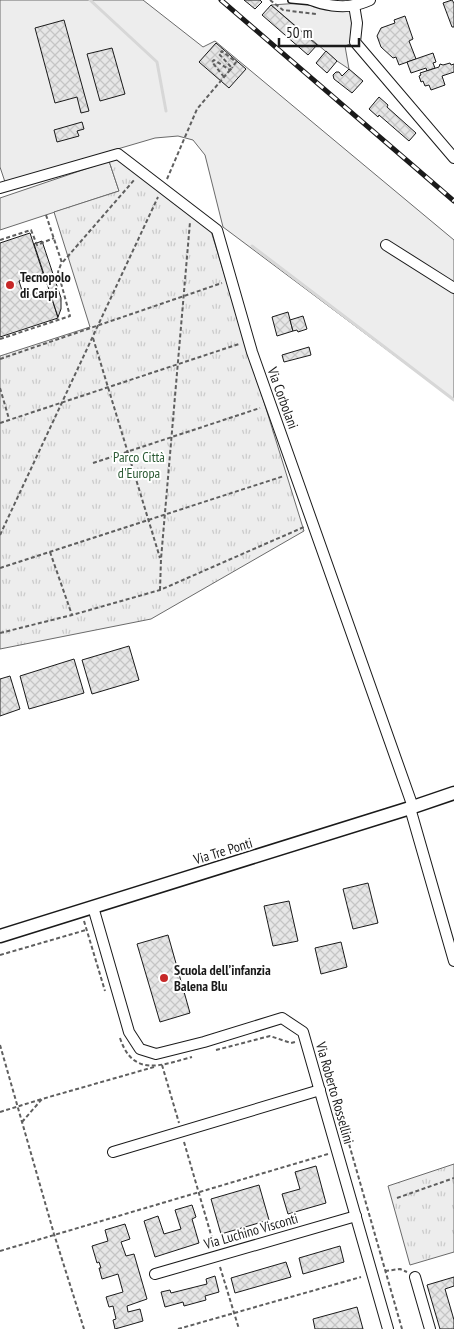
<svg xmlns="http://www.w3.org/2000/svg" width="454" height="1329" font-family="'PT Sans Narrow',sans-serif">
	<defs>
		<pattern id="park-tufts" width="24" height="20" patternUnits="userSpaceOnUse" patternTransform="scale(1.25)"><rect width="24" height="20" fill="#ededed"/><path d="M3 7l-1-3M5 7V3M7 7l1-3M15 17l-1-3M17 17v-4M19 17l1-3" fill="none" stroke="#cbcbcb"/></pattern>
		<pattern id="building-cross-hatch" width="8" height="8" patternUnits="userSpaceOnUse" patternTransform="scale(1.25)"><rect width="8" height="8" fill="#e6e6e6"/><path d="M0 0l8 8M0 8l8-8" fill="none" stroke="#c5c5c5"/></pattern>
	</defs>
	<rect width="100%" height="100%" fill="#fff"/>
	<!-- built -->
	<g fill="#ededed" stroke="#6a6a6a">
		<path d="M0 0H143L203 47 215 41 454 240V400L223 227 205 155 193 140 178 136 155 138 5 182 0 167Z"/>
		<path d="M316 2 354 5 355 42 345 46 349 69 337 61 271 5Z"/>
		<path d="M109 161 119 191 0 230V198Z"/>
	</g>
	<!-- park -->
	<g fill="url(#park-tufts)" stroke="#6a6a6a">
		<path d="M119 158 211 231 304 531 151 619 0 649V356L90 327 54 212 119 191 109 161Z"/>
		<path d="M454 1164V1252L410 1265 388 1186Z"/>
	</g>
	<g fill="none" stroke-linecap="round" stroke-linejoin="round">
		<!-- stream -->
		<g stroke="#d7d7d7" stroke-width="3">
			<path d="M90 0 157 62 166 111"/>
			<path d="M252 246 454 400"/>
		</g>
	</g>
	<!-- building -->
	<g fill="url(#building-cross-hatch)" stroke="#1a1a1a">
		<path d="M244 0H260L262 2 255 9Z"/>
		<path d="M452 0 454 3V27H452L443 3Z"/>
		<path d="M271 5 317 45 308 55 262 15Z"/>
		<path d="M405 16 413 39 409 41 416 59 399 65 396 57 393 58 381 47 377 36 381 28 395 23 394 20Z"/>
		<path d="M64 20 89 111 81 113 77 97 55 103 35 28Z"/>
		<path d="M216 43 246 69 229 88 199 62Z"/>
		<path d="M112 48 125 94 100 101 87 54Z"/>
		<path d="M326 51 337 61 327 73 316 63Z"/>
		<path d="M433 53 436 62 433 63 435 68 427 71 426 68 411 73 407 62Z"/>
		<path d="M450 63 451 65 454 64V72L442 76 445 85 431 90 429 85 425 86 423 81 421 82 419 76 421 75 420 73 439 67 440 64 443 65Z"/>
		<path d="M349 69 363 81 352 93 334 79 333 75 336 72H339L342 76Z"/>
		<path d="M379 97 388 105 387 107 416 133 409 141 379 115 378 117 369 109Z"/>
		<path d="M82 122 84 129 77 131 79 136 57 142 54 130Z"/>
		<path d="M30 233 43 273 19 281 24 297 49 289 58 318 0 337V243Z"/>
		<path d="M42 241 61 298V309L58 317 34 244Z"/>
		<path d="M288 312 293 331 277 336 272 317Z"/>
		<path d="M303 316 307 329 298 332 297 330 293 331 290 320Z"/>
		<path d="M309 347 311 355 284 362 282 355Z"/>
		<path d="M129 646 139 680 92 694 82 660Z"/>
		<path d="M74 659 84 693 29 709 20 676Z"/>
		<path d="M10 676 20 709 0 716V679Z"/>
		<path d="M368 883 378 923 353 929 343 889Z"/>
		<path d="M289 901 298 941 273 946 264 906Z"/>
		<path d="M168 935 190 1013 160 1022 137 944Z"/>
		<path d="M341 942 347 967 321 974 315 948Z"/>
		<path d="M316 1166 326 1203 288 1214 282 1194 300 1189 295 1172Z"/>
		<path d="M259 1185 269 1220 221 1234 211 1199Z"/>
		<path d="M192 1205 196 1217 192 1219 199 1243 155 1257 144 1221 158 1216 164 1234 181 1229 175 1210Z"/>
		<path d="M125 1224 130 1239 121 1242 126 1256 134 1254 147 1299 127 1306 128 1312 140 1309 143 1321 115 1329 113 1320 116 1319 113 1306 109 1307 106 1297 123 1292 118 1274 102 1279 99 1268H101L99 1262 97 1263 92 1246 108 1241 105 1230Z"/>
		<path d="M340 1246 344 1262 303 1274 299 1258Z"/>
		<path d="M286 1262 291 1277 235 1293 231 1278Z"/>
		<path d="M215 1276 219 1292 205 1296 206 1300 184 1306 183 1302 165 1307 161 1292 170 1290 171 1293 207 1284 206 1279Z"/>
		<path d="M454 1277V1286L445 1289 454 1320V1329H440L427 1285Z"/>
		<path d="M357 1307 363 1329H315L313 1319Z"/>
	</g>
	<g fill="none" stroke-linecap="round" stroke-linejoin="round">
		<defs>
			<path id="service" d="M291 0 313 2"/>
			<g id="minor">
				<path d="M311 0C323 5 341 8 355 5 360 4 365 2 370 0"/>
				<path d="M354 5 357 23 355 42 454 158"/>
				<path d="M0 188 118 154 217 230 252 352 413 807"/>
				<path d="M386 245 454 288"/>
				<path d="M410 808 454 961"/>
				<path d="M93 907 129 1032 140 1049 156 1054 204 1042 282 1018 303 1032 388 1329"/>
				<path d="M113 1152 320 1090"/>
				<path d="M155 1274 356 1216"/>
				<path d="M415 1277 430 1329"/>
			</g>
			<path id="tertiary" d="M0 936 410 808 454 793"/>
		</defs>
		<!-- service casing -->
		<use href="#service" stroke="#1a1a1a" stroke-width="8"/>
		<!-- minor casing -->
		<use href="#minor" stroke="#1a1a1a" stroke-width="12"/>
		<!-- tertiary casing -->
		<use href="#tertiary" stroke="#1a1a1a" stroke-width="15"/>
		<!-- path -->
		<g stroke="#5f5f5f" stroke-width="2" stroke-dasharray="4 2.5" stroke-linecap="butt">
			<path d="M270 0 283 10 316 14"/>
			<path d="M224 77 212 62 214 60 230 70 232 68 219 54 222 51 236 62 232 68"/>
			<path d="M167 179 197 109 230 70"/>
			<path d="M46 215 62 263 135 179"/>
			<path d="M0 240 31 230 37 245 54 238"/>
			<path d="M93 338 160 558"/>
			<path d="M0 339 70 316 58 272 61 264"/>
			<path d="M0 359 222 283"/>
			<path d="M0 388 9 419"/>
			<path d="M0 423 239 344"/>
			<path d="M93 463 260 408"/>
			<path d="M0 535 158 197"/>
			<path d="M50 552 72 615"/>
			<path d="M0 568 284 476"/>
			<path d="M160 590 161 559 190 222"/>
			<path d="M0 633 72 615 160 590 304 527"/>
			<path d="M84 921 105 991"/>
			<path d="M0 955 86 930"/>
			<path d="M120 1038C133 1078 162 1065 192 1057"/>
			<path d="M0 1045 54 1234 84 1329"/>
			<path d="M216 1050 270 1036 291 1043 295 1042"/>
			<path d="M162 1065 179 1123"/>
			<path d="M331 1089 335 1095 402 1329"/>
			<path d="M0 1112 42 1099"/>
			<path d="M22 1122 42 1099 154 1067"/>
			<path d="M184 1142 214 1245"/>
			<path d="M397 1198 454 1178"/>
			<path d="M0 1251 328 1154"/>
			<path d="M220 1267 239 1329"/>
			<path d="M385 1271 400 1269 407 1272"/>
			<path d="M178 1329 361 1277"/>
		</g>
		<!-- service -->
		<use href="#service" stroke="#fff" stroke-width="5"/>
		<!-- minor -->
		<use href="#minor" stroke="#fff" stroke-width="10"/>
		<!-- tertiary -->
		<use href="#tertiary" stroke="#fff" stroke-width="12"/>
		<defs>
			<path id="rail" d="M221 0 454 201"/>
		</defs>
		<!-- rail casing -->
		<use href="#rail" stroke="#1a1a1a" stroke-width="5"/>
		<!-- rail -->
		<use href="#rail" stroke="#fff" stroke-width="3" stroke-dasharray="9" stroke-linecap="butt"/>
	</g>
	<!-- markers -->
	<g fill="#c62828" stroke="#fff" stroke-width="2">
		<circle cx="10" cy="285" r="5"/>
		<circle cx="164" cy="978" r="5"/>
	</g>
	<g text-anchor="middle" stroke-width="4" stroke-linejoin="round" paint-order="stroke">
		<!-- poi labels -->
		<g font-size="14" font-weight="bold" fill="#1a1a1a" stroke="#fff" text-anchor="start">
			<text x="20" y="282">Tecnopolo<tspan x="20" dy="16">di Carpi</tspan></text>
			<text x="174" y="975">Scuola dell’infanzia<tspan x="174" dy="16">Balena Blu</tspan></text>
		</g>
		<!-- street labels -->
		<g font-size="14" fill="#1a1a1a" stroke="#fff">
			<text transform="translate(283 398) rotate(70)" y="5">Via Corbolani</text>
			<text transform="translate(223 851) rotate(-17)" y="5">Via Tre Ponti</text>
			<text transform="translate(335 1093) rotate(74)" y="5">Via Roberto Rossellini</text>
			<text transform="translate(251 1231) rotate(-16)" y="5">Via Luchino Visconti</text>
		</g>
		<!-- park labels -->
		<g font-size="14" fill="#2b5a34" stroke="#fff">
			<text x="139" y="462">Parco Città<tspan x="139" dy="16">d'Europa</tspan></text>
		</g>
	</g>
	<!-- scale -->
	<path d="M279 38v8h80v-8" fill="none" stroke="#1a1a1a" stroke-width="2.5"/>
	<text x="286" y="38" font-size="15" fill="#1a1a1a" stroke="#ffffff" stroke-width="4" paint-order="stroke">50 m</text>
</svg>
